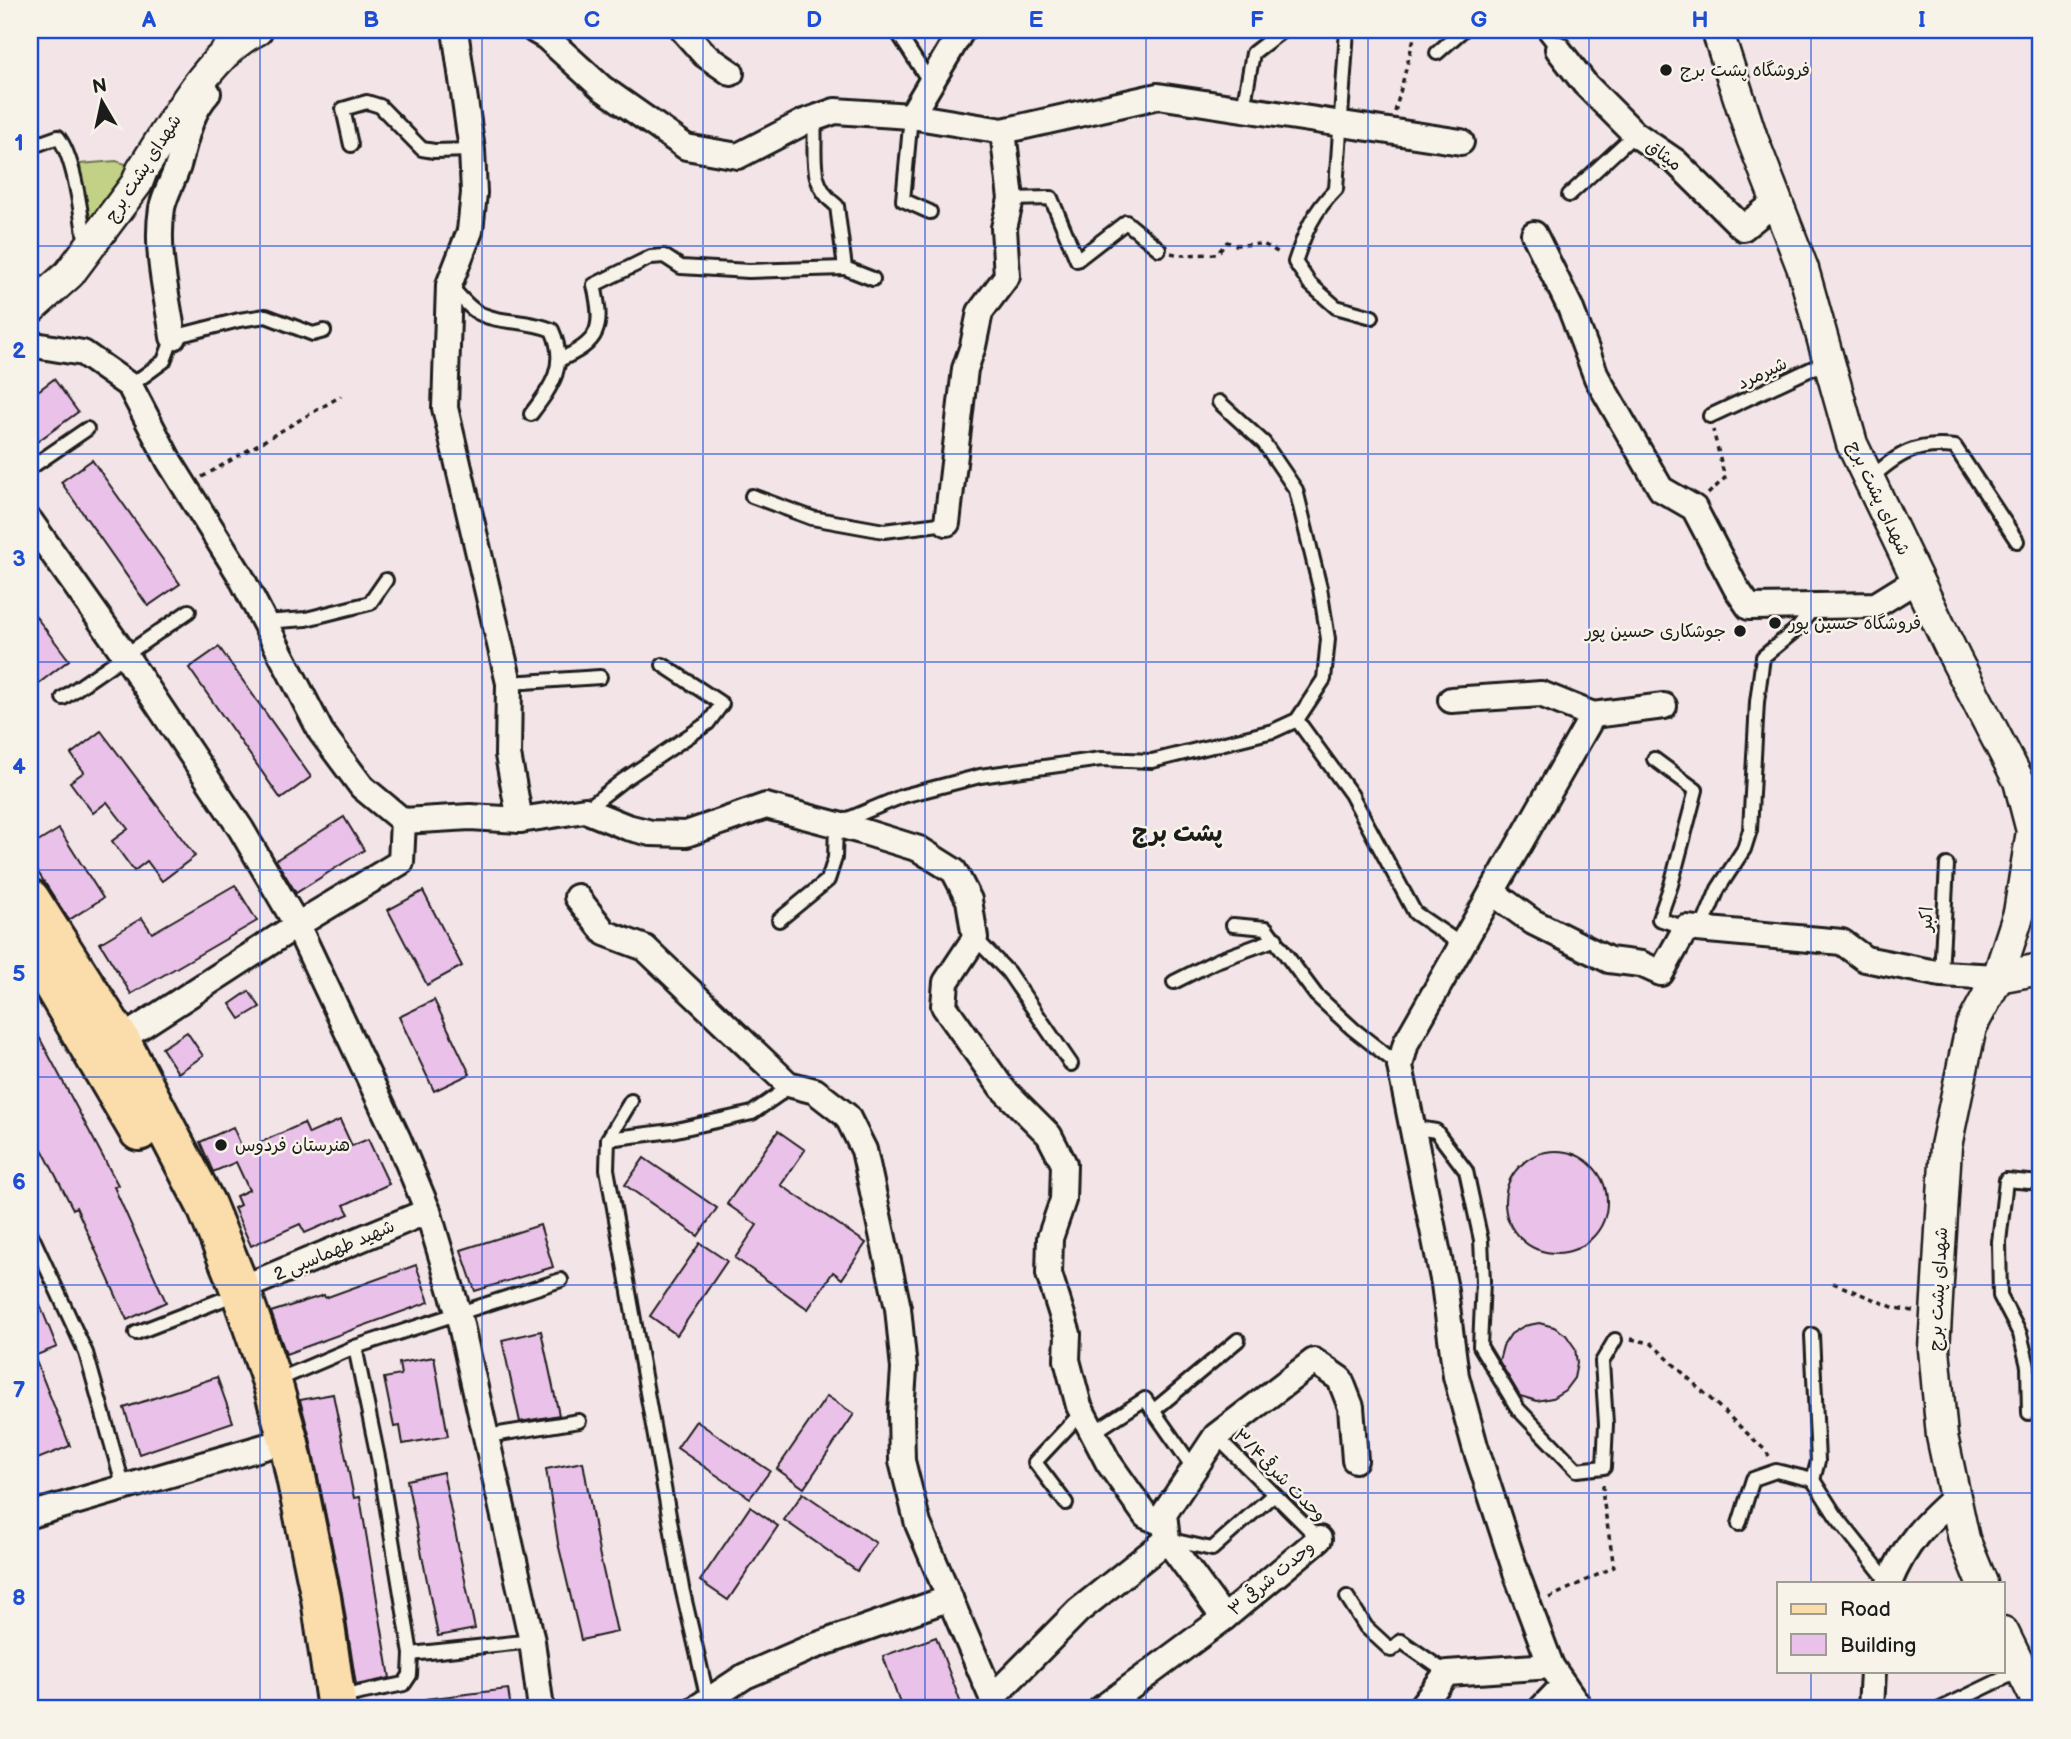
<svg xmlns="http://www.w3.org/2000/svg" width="2071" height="1739" font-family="'Balsamiq Sans','Playpen Sans Arabic',sans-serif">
	<rect width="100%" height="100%" fill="#f3e4e8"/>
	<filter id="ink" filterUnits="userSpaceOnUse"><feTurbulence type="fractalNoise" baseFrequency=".0143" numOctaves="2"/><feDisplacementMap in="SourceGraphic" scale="14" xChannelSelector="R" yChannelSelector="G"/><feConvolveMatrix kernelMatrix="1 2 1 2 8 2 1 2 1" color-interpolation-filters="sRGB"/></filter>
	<g filter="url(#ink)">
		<!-- green -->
		<path fill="#c2d186" stroke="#6f7651" stroke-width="2" d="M116 161 129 165 131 170 88 230 80 164Z"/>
		<!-- building -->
		<g fill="#eac1e8" stroke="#1c1c1c" stroke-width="2">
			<path d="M54 379 78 412 30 447V397Z"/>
			<path d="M92 460 180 584 148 606 61 482Z"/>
			<path d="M30 609 69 660 30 690Z"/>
			<path d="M219 647 311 777 281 799 189 668Z"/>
			<path d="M101 731 195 856 162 881 147 861 134 871 112 841 128 829 107 802 93 813 70 782 84 772 71 754Z"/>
			<path d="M344 817 364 850 296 893 276 860Z"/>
			<path d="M59 829 103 898 69 920 30 860V847Z"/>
			<path d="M235 885 257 921 131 994 100 943 142 918 152 933Z"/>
			<path d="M423 891 462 966 427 985 388 910Z"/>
			<path d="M249 991 260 1007 240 1019 230 1004Z"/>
			<path d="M434 1000 470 1074 434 1091 399 1017Z"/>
			<path d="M30 1020 118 1185 114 1187 166 1302 127 1320 76 1207 73 1209 30 1126Z"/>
			<path d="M187 1032 203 1056 178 1073 162 1048Z"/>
			<path d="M340 1120 352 1146 368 1139 389 1184 344 1205 349 1214 305 1233 300 1224 251 1246 234 1208 240 1205 236 1196 249 1190 236 1162 213 1172 200 1142 233 1127 243 1150 304 1123 309 1134Z"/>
			<path d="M778 1131 805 1150 781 1185 866 1243 842 1279 833 1272 808 1309 735 1258 757 1225 727 1204Z"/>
			<circle cx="1556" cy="1202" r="51"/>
			<path d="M644 1158 717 1208 698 1236 625 1185Z"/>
			<path d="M540 1225 553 1267 475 1291 461 1250Z"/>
			<path d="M700 1243 727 1261 677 1335 650 1316Z"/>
			<path d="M416 1265 429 1302 286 1354 271 1312 324 1295 325 1298Z"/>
			<path d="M30 1280 57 1347 34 1356 70 1446 35 1460 30 1448Z"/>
			<path d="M1539 1323 1554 1327 1566 1335 1575 1348 1577 1363 1574 1378 1565 1390 1552 1398 1537 1401 1520 1396 1499 1361 1503 1346 1511 1334 1524 1326Z"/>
			<path d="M541 1331 559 1415 520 1422 502 1340Z"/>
			<path d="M434 1357 448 1436 403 1444 400 1426 394 1427 384 1378 401 1375 399 1363Z"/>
			<path d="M217 1377 233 1422 139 1454 124 1408Z"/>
			<path d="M333 1394 354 1498 360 1497 390 1678 356 1685 342 1594 310 1438 300 1400Z"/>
			<path d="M827 1396 854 1414 804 1488 777 1469Z"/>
			<path d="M696 1421 770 1471 750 1498 677 1448Z"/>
			<path d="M583 1462 599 1552 617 1632 581 1640 558 1543 546 1469Z"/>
			<path d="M443 1472 475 1629 438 1636 407 1480Z"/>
			<path d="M803 1493 876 1543 857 1571 784 1520Z"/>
			<path d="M750 1507 778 1526 728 1600 700 1581Z"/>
			<path d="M936 1637 963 1709H902L883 1656Z"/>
			<path d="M508 1689 511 1709H426V1699Z"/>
		</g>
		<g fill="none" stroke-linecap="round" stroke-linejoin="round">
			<defs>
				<g id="service">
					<path d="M896 30 931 84"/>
					<path d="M1347 30 1336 189C1313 212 1305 232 1295 262L1310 284 1336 307 1372 317"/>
					<path d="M1543 30 1558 49"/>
					<path d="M1437 53 1463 30"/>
					<path d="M1243 109 1253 53 1283 30"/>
					<path d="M911 116 903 200 930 212"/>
					<path d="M814 119C817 155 806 182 837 206L845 268 873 279"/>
					<path d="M351 145 343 109 367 102 380 106 422 149 434 151 472 150"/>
					<path d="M30 147 58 137C74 157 80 208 84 233L97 236"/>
					<path d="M1569 195 1635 134"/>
					<path d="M1011 199 1051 198 1077 260 1126 222 1159 249"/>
					<path d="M450 286C458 294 467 306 477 312 498 324 526 319 552 330 568 365 552 386 531 414"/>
					<path d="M559 360C600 342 604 328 594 285L651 257 664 256 681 267 749 271 845 268"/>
					<path d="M130 386 164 361 173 337 239 320 266 316 313 334 324 331"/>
					<path d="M1710 416 1828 361"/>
					<path d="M30 468 87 429"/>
					<path d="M1870 479C1897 454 1917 442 1955 447L2017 541"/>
					<path d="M752 496 812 518 884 531 947 523"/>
					<path d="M264 622 306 619 370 603 386 580"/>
					<path d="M509 683 600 677"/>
					<path d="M63 698 189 611"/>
					<path d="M1297 720 1351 794 1415 913 1462 945"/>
					<path d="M1654 759 1696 790 1671 885 1659 919 1686 928"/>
					<path d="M585 810 622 781 708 723 722 704 663 665"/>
					<path d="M779 920 828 880 835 858 836 824 903 796 980 776 1101 759 1152 761 1273 731 1297 720 1324 679 1328 639 1320 588 1296 490 1264 443 1219 402"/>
					<path d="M1233 925 1266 928 1316 995 1353 1029 1400 1066"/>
					<path d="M1701 930 1718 889 1744 849 1750 830 1757 702 1763 657 1798 628 1814 607"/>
					<path d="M975 938 1008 972 1071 1064"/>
					<path d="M1941 974 1947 865"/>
					<path d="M1174 982 1216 961 1276 939"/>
					<path d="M631 1101 608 1139 607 1169 682 1588 708 1700"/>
					<path d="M1411 1127 1436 1131 1466 1171 1481 1240 1483 1281 1480 1346 1518 1409 1577 1470 1604 1467 1606 1424 1602 1362 1615 1340"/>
					<path d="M608 1139 672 1131 752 1113 778 1095 788 1084"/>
					<path d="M30 1232 86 1353 124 1488"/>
					<path d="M136 1333 221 1300"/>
					<path d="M1812 1335 1818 1461 1813 1480"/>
					<path d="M275 1381 355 1347 561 1280"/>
					<path d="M1153 1411 1238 1340"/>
					<path d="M2029 1413 2028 1366 2020 1334 2000 1296 1999 1242 2006 1180 2041 1183"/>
					<path d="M1094 1432 1145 1399 1194 1469"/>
					<path d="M487 1436 579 1421"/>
					<path d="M1216 1436 1319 1539"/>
					<path d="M1066 1503 1035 1462 1082 1412"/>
					<path d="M1739 1524 1753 1479 1776 1471 1813 1480 1836 1516 1889 1583"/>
					<path d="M1171 1540 1212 1549 1274 1494"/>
					<path d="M1347 1597 1366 1627 1391 1650 1401 1641 1447 1673"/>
					<path d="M411 1654 532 1641"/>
					<path d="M340 1697 404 1684 410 1675 411 1654 380 1467 355 1347"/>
					<path d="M1940 1709 2021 1670"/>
				</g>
				<g id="minor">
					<path d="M455 30 472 150 474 193 470 231 449 285 445 408 509 683 508 755 520 820"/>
					<path d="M534 30 546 37 602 88 686 147 738 156 804 122 835 111 911 116"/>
					<path d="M683 30 705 55 731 73"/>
					<path d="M962 30 911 116 1003 131 1158 96 1461 142"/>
					<path d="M1558 49 1585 84 1635 134 1676 162 1743 228 1777 201"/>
					<path d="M1534 234 1570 307 1597 378 1661 489 1694 508 1736 588 1749 607 1876 605 1918 579"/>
					<path d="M173 337C167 295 155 250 162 208 165 192 175 178 179 162 186 137 190 113 208 93"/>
					<path d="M30 341 35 345 83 353 130 386 169 461 240 575 321 732 362 787 403 821 470 817 520 820 585 810 627 827 651 833 686 834 766 806 861 831 919 849 954 871 969 900 975 938 946 982 944 1006 1002 1088 1049 1135 1064 1164 1063 1200 1050 1238 1049 1274 1068 1334 1067 1360 1079 1406 1108 1462 1146 1516 1165 1524"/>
					<path d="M30 521 125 655 241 829 297 925 398 1139 428 1211 458 1312 532 1641 541 1709"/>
					<path d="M947 523 965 369 973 346 980 312 1007 276 1004 228 1011 199 1003 131"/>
					<path d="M1451 700 1541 694 1593 715"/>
					<path d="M1492 892 1593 715 1664 706"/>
					<path d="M577 897 605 933 645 948 788 1084 815 1091 847 1116 864 1150 898 1308 904 1369 901 1412 902 1461 918 1524 997 1709"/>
					<path d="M120 1040 297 925 401 862 403 821"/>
					<path d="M240 1289 428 1211"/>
					<path d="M30 1515 288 1440"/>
					<path d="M1889 1583C1906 1542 1923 1526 1955 1497"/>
					<path d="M1224 1618 1319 1539"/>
					<path d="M992 1698 1078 1611 1167 1540 1164 1514 1216 1436 1314 1361 1340 1379 1351 1407 1355 1460"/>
					<path d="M695 1709 745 1676 812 1647 950 1598"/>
					<path d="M1101 1709 1224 1618 1167 1540"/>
					<path d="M1419 1709 1447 1673 1551 1666"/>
					<path d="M1541 1709 1564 1685"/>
					<path d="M1581 1709 1551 1666 1518 1578 1475 1446 1456 1376 1444 1284 1400 1066 1406 1043 1492 892 1533 922 1609 960 1641 964 1661 973 1686 928 1842 942 1865 959 1941 974 1998 977"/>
					<path d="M1871 1709 1873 1671"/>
				</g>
				<g id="tertiary">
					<path d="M1717 30 1752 138 1803 269 1852 444 1956 660 2019 781 2032 831 2019 913 1998 977 1971 1027 1946 1146 1934 1349 1942 1436 1964 1539 1982 1583"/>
					<path d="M30 309 69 274 137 183 142 170C170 127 210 52 257 30"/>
					<path d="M1998 977 2041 969"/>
					<path d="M2003 1632 2041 1709"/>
				</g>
				<g id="primary">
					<path d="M30 899 120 1040 206 1205 240 1289 272 1382 289 1443 321 1598 337 1709"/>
					<path d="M40 963 139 1131"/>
				</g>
			</defs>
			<!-- service casing -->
			<use href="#service" stroke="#1c1c1c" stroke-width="18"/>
			<!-- minor casing -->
			<use href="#minor" stroke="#1c1c1c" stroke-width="30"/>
			<!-- tertiary casing -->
			<use href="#tertiary" stroke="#1c1c1c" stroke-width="35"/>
			<!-- primary casing -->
			<use href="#primary" stroke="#1c1c1c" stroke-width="44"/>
			<!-- path -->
			<g stroke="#1c1c1c" stroke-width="3.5" stroke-dasharray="5 5" stroke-linecap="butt">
				<path d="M1395 112 1416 30"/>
				<path d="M1171 253 1180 255 1217 254 1227 242 1236 245 1263 244 1281 254"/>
				<path d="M202 477 341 396"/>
				<path d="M1708 494 1725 478 1713 430"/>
				<path d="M1833 1283 1895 1308 1913 1311"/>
				<path d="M1631 1339 1651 1343 1766 1451 1769 1456"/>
				<path d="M1549 1598 1614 1567 1603 1498V1483"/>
			</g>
			<!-- service -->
			<use href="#service" stroke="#f7f3e8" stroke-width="12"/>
			<!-- minor -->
			<use href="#minor" stroke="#f7f3e8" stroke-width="24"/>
			<!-- tertiary -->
			<use href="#tertiary" stroke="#f7f3e8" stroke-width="30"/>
			<!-- primary -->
			<use href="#primary" stroke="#fbddab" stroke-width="38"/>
		</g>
	</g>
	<!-- grid -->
	<path fill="none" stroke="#1d4ed8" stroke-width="2" stroke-opacity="0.55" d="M260 30V1709M482 30V1709M703 30V1709M925 30V1709M1146 30V1709M1368 30V1709M1589 30V1709M1811 30V1583M30 246H2041M30 454H2041M30 662H2041M30 870H2041M30 1077H2041M30 1285H2041M30 1493H2041M1811 1671V1709"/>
	<!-- markers -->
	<g fill="#1c1c1c" stroke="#f7f3e8" stroke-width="2.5">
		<circle cx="1666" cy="70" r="7"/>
		<circle cx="1775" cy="623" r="7"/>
		<circle cx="1740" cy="631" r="7"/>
		<circle cx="221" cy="1145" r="7"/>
	</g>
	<g text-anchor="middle" stroke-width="5" stroke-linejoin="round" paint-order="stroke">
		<!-- poi labels -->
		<g font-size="18" fill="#1c1c1c" stroke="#f7f3e8" text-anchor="start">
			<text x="1680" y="76">فروشگاه پشت برج</text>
			<text x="1789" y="629">فروشگاه حسین پور</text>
			<text x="1726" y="637" text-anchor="end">جوشکاری حسین پور</text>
			<text x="235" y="1151">هنرستان فردوس</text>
		</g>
		<!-- street labels -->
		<g font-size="18" fill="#1c1c1c" stroke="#f7f3e8">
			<text transform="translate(1664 155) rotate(37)" y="6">میثاق</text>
			<text transform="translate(143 168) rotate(-57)" y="6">شهدای پشت برج</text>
			<text transform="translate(1762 373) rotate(-25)" y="6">شیرمرد</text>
			<text transform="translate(1879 498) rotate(65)" y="6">شهدای پشت برج</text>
			<text transform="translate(1926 919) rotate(-87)" y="6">اکبر</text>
			<text transform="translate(334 1250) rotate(-23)" y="6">شهید طهماسبی 2</text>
			<text transform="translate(1938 1289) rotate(-87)" y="6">شهدای پشت برج</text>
			<text transform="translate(1280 1475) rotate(45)" y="6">وحدت شرقی۳/۴</text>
			<text transform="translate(1271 1578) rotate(-40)" y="6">وحدت شرقی ۳</text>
		</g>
		<!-- district labels -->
		<g font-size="24" font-weight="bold" fill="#1c1c1c" stroke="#f7f3e8">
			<text x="1177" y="841">پشت برج</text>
		</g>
	</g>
	<!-- margin -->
	<rect width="2071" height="1739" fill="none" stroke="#f7f3e8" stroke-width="77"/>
	<!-- legend -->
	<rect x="1777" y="1582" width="228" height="91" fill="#f7f3e8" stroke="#9f9d96" stroke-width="2"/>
	<rect x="1791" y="1604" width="35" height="10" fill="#fbddab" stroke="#9f9d96" stroke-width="2"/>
	<text x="1840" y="1616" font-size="21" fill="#1c1c1c">Road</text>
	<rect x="1791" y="1634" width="35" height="21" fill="#eac1e8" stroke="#9f9d96" stroke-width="2"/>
	<text x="1840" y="1652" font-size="21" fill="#1c1c1c">Building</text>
	<!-- north arrow -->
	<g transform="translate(102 102) rotate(351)" stroke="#f7f3e8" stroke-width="5" paint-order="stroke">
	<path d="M0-5L12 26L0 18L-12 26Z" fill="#1c1c1c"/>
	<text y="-10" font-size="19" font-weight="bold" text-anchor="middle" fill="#1c1c1c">N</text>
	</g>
	<rect x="38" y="38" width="1994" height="1662" fill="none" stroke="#1d4ed8" stroke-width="2.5"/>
	<g font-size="23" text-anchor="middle" font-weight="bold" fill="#1d4ed8">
		<text x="149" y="27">A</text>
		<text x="371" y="27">B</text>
		<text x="592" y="27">C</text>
		<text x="814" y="27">D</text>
		<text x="1036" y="27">E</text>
		<text x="1257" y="27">F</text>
		<text x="1479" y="27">G</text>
		<text x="1700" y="27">H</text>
		<text x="1922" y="27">I</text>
		<text x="19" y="150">1</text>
		<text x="19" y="358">2</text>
		<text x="19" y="566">3</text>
		<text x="19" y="774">4</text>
		<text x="19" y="981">5</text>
		<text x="19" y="1189">6</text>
		<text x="19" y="1397">7</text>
		<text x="19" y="1605">8</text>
	</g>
</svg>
